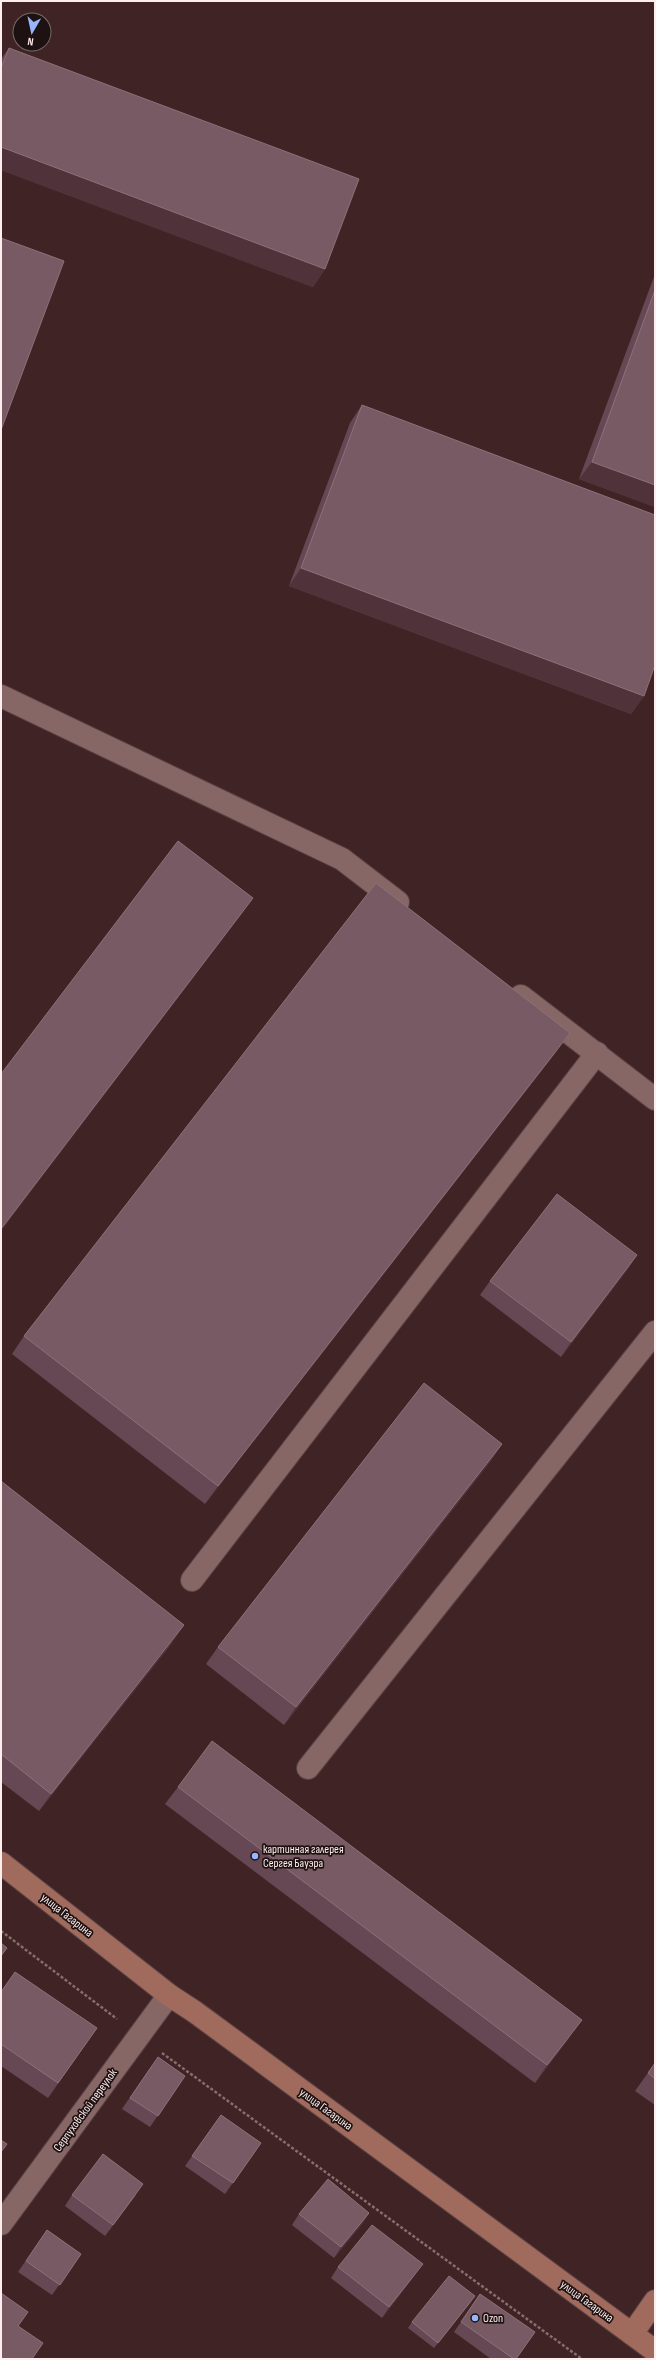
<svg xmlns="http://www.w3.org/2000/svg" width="656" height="2360" font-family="'Sofia Sans Condensed',sans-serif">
	<rect width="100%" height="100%" fill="#402425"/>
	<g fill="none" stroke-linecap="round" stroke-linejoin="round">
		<defs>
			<g id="minor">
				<path d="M1 696 342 859 398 902"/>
				<path d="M521 996 655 1099"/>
				<path d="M192 1580 597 1053"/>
				<path d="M308 1768 655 1332"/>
				<path d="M1 2224 169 1995"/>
			</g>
			<g id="major">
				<path d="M1 1863 169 1995 195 2012 655 2351"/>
				<path d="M632 2334 655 2301"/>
			</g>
		</defs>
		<!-- minor casing -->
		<use href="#minor" stroke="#594244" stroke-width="24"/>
		<!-- major casing -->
		<use href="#major" stroke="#594244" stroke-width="24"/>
		<!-- path -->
		<g stroke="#856e6e" stroke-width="2.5" stroke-dasharray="3 2" stroke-linecap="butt">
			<path d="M1 1931 117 2019"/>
			<path d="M162 2053 582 2359"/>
		</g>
		<!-- minor -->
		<use href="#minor" stroke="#876666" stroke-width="22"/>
		<!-- major -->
		<use href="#major" stroke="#a06a5c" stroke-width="22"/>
	</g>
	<!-- wall -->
	<g fill="#664854">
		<path d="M9 48 325 269 313 287 1 170V59Z"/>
		<path d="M655 274V507L579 479Z"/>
		<path d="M362 405 644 696 631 714 289 586 350 423Z"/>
		<path d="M557 1051 205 1504 12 1354 24 1336Z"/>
		<path d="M637 1255 627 1270 561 1357 480 1295 490 1281Z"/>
		<path d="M502 1444 490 1462 284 1725 206 1664 218 1647Z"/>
		<path d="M1 1481 172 1643 39 1811 1 1782Z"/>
		<path d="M178 1787 569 2038 535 2083 165 1804Z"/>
		<path d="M1 1992 97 2028 48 2098 1 2066Z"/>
		<path d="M655 2063V2105L635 2091Z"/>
		<path d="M150 2068 185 2076 150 2127 122 2109Z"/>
		<path d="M221 2115 261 2143 225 2194 185 2166Z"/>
		<path d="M72 2195H136L105 2236 65 2206Z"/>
		<path d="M369 2213 362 2224 334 2258 292 2225 299 2214Z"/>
		<path d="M47 2230 81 2254 52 2295 18 2272Z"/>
		<path d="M338 2267 415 2275 382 2318 331 2278Z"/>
		<path d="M480 2294 516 2359H491L454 2332Z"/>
		<path d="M471 2302 434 2348 408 2328 412 2322Z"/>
	</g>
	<!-- shaded-wall -->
	<g fill="#50323a">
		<path d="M1 147 325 269 313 287 1 170Z"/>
		<path d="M592 462 655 485V507L579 479Z"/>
		<path d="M301 568 644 696 631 714 289 586Z"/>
		<path d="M253 898 241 915 1 1231V1229Z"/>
		<path d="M570 1033 557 1051 205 1504 218 1486Z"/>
		<path d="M637 1255 627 1270 561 1357 571 1342Z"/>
		<path d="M502 1444 490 1462 284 1725 296 1707Z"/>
		<path d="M184 1625 172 1643 39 1811 51 1794Z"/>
		<path d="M582 2020 569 2038 535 2083 547 2065Z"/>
		<path d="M369 2213 362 2224 334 2258 341 2247Z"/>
		<path d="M423 2264 415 2275 382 2318 389 2307Z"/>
		<path d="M475 2296 471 2302 434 2348 438 2343Z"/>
	</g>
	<!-- building -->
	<g fill="#775a64" stroke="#8c717a">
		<path d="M9 48 359 179 325 269 1 147V68Z"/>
		<path d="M1 238 64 261 1 430Z"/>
		<path d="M655 290V485L592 462Z"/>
		<path d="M362 405 655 515V665L644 696 301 568Z"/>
		<path d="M178 841 253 898 1 1229V1074Z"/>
		<path d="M376 883 570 1033 218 1486 24 1336Z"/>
		<path d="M557 1194 637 1255 571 1342 490 1281Z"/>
		<path d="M424 1383 502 1444 296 1707 218 1647Z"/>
		<path d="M1 1481 184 1625 51 1794 1 1754Z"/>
		<path d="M212 1741 582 2020 547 2065 178 1787Z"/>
		<path d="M1 1943 7 1948 1 1956Z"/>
		<path d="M15 1972 97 2028 58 2083 1 2044V1992Z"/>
		<path d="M158 2057 185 2076 158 2116 130 2098Z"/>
		<path d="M655 2063V2079L648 2073Z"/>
		<path d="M221 2115 261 2143 233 2183 192 2156Z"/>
		<path d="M1 2140 7 2144 1 2152Z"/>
		<path d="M103 2154 143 2184 113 2225 72 2195Z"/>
		<path d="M328 2179 369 2213 341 2247 299 2214Z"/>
		<path d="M372 2225 423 2264 389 2307 338 2267Z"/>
		<path d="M47 2230 81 2254 60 2285 26 2261Z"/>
		<path d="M449 2276 475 2296 438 2343 412 2322Z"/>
		<path d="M1 2293 28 2312 18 2326 43 2343 32 2359H1Z"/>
		<path d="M480 2294 535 2332 516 2359H514L461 2322Z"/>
	</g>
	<!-- markers -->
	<g fill="#97b6fd" stroke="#1e1111" stroke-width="1.5">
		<circle cx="255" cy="1856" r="4"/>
		<circle cx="475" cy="2318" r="4"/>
	</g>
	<g text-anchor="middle" stroke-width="3.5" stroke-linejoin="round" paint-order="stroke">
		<!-- poi labels -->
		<g font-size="12" fill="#feeeee" stroke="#1e1111" text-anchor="start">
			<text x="263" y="1853">картинная галерея<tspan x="263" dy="14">Сергея Бауэра</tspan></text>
			<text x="483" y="2322">Ozon</text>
		</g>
		<!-- street labels -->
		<g font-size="12" fill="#feeeee" stroke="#1e1111">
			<text transform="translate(67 1915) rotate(38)" y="4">улица Гагарина</text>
			<text transform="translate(326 2109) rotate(36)" y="4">улица Гагарина</text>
			<text transform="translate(85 2110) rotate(-54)" y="4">Серпуховской переулок</text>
			<text transform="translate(587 2301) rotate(36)" y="4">улица Гагарина</text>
		</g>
	</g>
	<!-- border -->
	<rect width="656" height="2360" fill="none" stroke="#feeeee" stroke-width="4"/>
	<!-- north arrow -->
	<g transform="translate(32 32) rotate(189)"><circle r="19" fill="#1e1111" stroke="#786969"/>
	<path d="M0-3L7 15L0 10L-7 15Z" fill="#97b6fd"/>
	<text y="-6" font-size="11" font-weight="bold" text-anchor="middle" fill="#feeeee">N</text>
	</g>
</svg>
